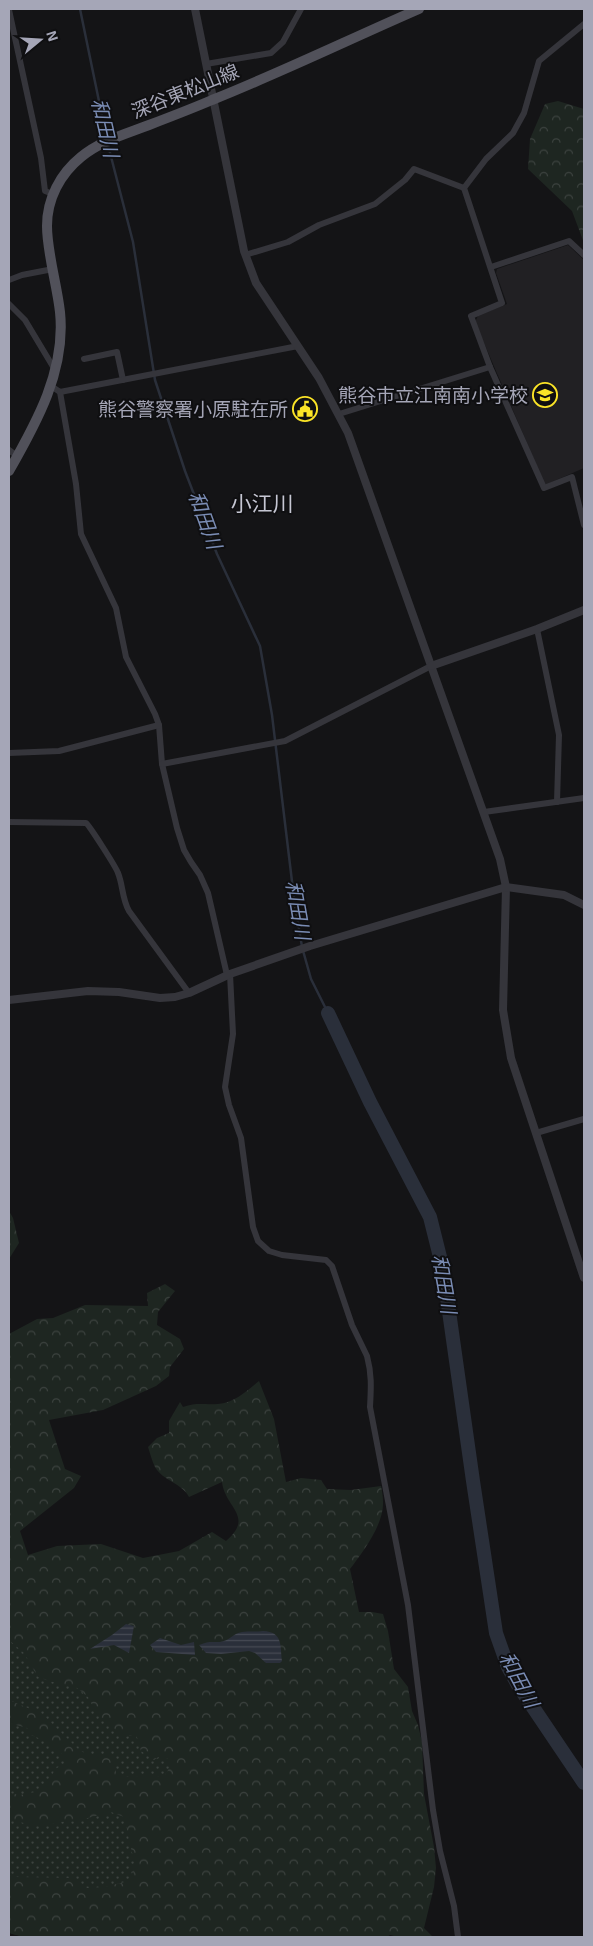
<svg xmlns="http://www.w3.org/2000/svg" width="593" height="1946" font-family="'Exo 2','Noto Sans JP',sans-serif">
	<defs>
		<pattern id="grass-dots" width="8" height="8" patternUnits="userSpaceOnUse" patternTransform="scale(1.25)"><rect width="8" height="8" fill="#1e2621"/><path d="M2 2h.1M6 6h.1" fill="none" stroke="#3c423f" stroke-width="1.8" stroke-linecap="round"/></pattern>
		<pattern id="forest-crowns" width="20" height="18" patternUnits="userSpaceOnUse" patternTransform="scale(1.25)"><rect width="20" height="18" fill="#1e2621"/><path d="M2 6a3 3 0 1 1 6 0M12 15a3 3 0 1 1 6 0" fill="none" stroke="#3c423f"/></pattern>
		<pattern id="water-rules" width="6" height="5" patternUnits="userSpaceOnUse" patternTransform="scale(1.25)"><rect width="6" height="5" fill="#2a2f3a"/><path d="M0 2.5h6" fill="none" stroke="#464a54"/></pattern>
	</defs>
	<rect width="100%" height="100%" fill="#141416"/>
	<!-- built -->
	<path fill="#212023" d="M568 245 584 260V468L545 485 475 322 478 316 507 304 496 273 497 269Z"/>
	<!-- grass -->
	<path fill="url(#grass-dots)" d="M9 1633 77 1674 180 1759 150 1877 25 1937 9 1933Z"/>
	<!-- forest -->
	<g fill="url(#forest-crowns)">
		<path d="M558 101 584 109V243L572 211 528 169 530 139 545 104Z"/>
		<path d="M9 1211 13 1218 19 1243 9 1259Z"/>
		<path d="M165 1284 175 1291 158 1312 157 1325 180 1339 184 1349 170 1367 169 1376 156 1386 103 1410 49 1420 65 1469 81 1476 74 1488 20 1531 28 1555 57 1546 101 1544 143 1558 179 1551 212 1532 226 1541C255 1516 225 1508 222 1482L189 1497C182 1483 163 1481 155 1467 152 1461 150 1453 148 1447L157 1438 169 1433V1421L180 1402 183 1407C198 1402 203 1405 218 1404 234 1403 247 1391 259 1381L274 1419 286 1482 301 1478 321 1480 327 1489 351 1490 381 1486C382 1491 383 1496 383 1502 384 1524 363 1552 350 1569L359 1612H372L383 1614 388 1631 394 1669 408 1687 412 1711 418 1725 422 1742 424 1794 434 1847 436 1868 434 1887 424 1928 433 1937H398L390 1935 387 1937H25L12 1934 9 1930V1875L16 1877 74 1878 87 1888 104 1887 129 1881 135 1866 124 1817 111 1812 76 1821 58 1822 44 1827 9 1820V1793L20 1795 35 1792 49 1782 55 1769 66 1763 65 1756 43 1740 31 1735 27 1728 9 1723V1700L42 1714 79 1750 89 1755 110 1756 115 1759 116 1775C132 1780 149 1771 163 1778L170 1767 168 1759 160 1756 154 1760 141 1751 136 1734 125 1737 101 1719 94 1709 88 1697 77 1688 49 1681 38 1677 24 1653 9 1640V1334L37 1319 53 1318 85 1305 148 1306 147 1293Z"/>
	</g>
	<!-- water -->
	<g fill="url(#water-rules)">
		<path d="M126 1624 134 1626 129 1653 114 1645 90 1649 112 1635Z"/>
		<path d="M263 1631C283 1632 280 1645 282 1661L280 1663H266L255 1653 249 1651 221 1654 206 1653 199 1645C209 1641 210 1642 220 1642 229 1641 234 1633 242 1632 249 1631 256 1632 263 1631Z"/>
		<path d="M160 1638 181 1645 194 1642 195 1655 156 1652 150 1645Z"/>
	</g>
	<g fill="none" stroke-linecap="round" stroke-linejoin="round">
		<!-- stream -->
		<g stroke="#2a2f3a" stroke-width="2.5">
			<path d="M80 9 107 140"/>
			<path d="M108 145 133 242 155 380 185 471 217 554 260 646 272 715 294 898 302 947 311 979 328 1013"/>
		</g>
		<!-- river -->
		<path stroke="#2a2f3a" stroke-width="14" d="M328 1013 370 1102 430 1217 443 1269 473 1481 496 1633 508 1667 518 1685 584 1783"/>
		<!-- minor -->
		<g stroke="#35353b" stroke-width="6">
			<path d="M9 10 41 158 45 191 53 194"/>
			<path d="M584 24 539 61 524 113 513 133 486 159 464 188 502 303 471 316 490 367 544 488 572 477 584 525"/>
			<path d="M206 64 271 53 283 42 301 9"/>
			<path d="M245 255 288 242 319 225 375 204 405 180 414 169 464 188"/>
			<path d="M491 267 569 241 584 255"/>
			<path d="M9 280 22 275 53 269"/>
			<path d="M9 304 25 320 55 370"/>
			<path d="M84 359 117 352 123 380"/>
			<path d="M51 386 60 392 298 346"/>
			<path d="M60 392 76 484 81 534 116 608 126 657 155 714 159 725 162 764 177 828 184 850 191 862 200 875 208 893 227 975"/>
			<path d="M339 414 490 367"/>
			<path d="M9 450 17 456"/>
			<path d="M537 629 559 735 557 802"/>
			<path d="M9 753 59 751 159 725"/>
			<path d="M162 764 285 741 431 666"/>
			<path d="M484 812 584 798"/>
			<path d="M9 822 86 823C89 825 116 867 118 873 123 885 122 899 129 911L189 993"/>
			<path d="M230 974 233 1034 225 1087 229 1105 241 1138 253 1227 258 1241 269 1251 282 1255 326 1260 332 1266 352 1325 367 1356C372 1375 371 1388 370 1407L408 1605 433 1810 440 1851 454 1906 458 1937"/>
			<path d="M536 1133 584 1119"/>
		</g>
		<!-- tertiary -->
		<g stroke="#35353b" stroke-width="8">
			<path d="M195 9 244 251 256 283 319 378 348 433 500 859 506 887 503 1010 511 1058 584 1278"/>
			<path d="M431 666 537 629 584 610"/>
			<path d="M9 1000 88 991 119 992 160 998 175 997 189 993 230 974 310 946 506 887 564 895 584 905"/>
		</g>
		<!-- primary -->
		<path stroke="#51515a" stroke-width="10" d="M9 471C37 422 66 370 60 312 57 285 47 252 47 226 47 199 60 174 81 157 100 141 126 134 149 125 170 117 191 109 212 100 282 72 350 39 419 9"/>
	</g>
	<!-- icons -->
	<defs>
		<symbol id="school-ring" viewBox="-11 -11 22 22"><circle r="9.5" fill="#0f0f11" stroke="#fbe427" stroke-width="1.5"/><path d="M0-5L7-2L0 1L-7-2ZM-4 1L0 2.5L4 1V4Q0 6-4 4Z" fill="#fbe427"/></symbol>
		<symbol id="civic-ring" viewBox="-11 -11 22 22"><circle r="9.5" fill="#0f0f11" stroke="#fbe427" stroke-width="1.5"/><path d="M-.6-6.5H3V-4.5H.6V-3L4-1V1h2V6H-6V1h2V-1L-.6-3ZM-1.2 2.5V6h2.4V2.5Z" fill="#fbe427"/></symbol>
	</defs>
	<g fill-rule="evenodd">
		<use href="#school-ring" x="531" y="381" width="28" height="28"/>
		<use href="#civic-ring" x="291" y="395" width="28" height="28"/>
	</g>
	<g text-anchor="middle" stroke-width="4" stroke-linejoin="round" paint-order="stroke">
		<!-- street labels -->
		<g font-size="19" fill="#a5a6b7" stroke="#0f0f11">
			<text transform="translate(185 91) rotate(-22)" y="7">深谷東松山線</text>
		</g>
		<!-- poi labels -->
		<g font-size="19" fill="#a5a6b7" stroke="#0f0f11" text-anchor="end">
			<text x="528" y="402">熊谷市立江南南小学校</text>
			<text x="288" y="416">熊谷警察署小原駐在所</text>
		</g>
		<!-- water labels -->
		<g font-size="20" font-style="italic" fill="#7a8cb4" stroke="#0f0f11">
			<text transform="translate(105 128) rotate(77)" y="7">和田川</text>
			<text transform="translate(205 520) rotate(70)" y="7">和田川</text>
			<text transform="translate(298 910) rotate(80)" y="7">和田川</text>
			<text transform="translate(444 1284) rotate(80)" y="7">和田川</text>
			<text transform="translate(519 1680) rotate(62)" y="7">和田川</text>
		</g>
		<!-- quarter labels -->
		<g font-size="21" fill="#c6c7d3" stroke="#0f0f11">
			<text x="262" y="511">小江川</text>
		</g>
	</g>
	<!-- border -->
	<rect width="593" height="1946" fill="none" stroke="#a5a6b7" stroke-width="20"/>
	<!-- north arrow -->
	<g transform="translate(40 40) rotate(72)" stroke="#0f0f11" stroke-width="4" paint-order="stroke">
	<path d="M0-4L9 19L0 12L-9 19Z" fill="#a5a6b7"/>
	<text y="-8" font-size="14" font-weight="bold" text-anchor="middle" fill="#a5a6b7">N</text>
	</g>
</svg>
